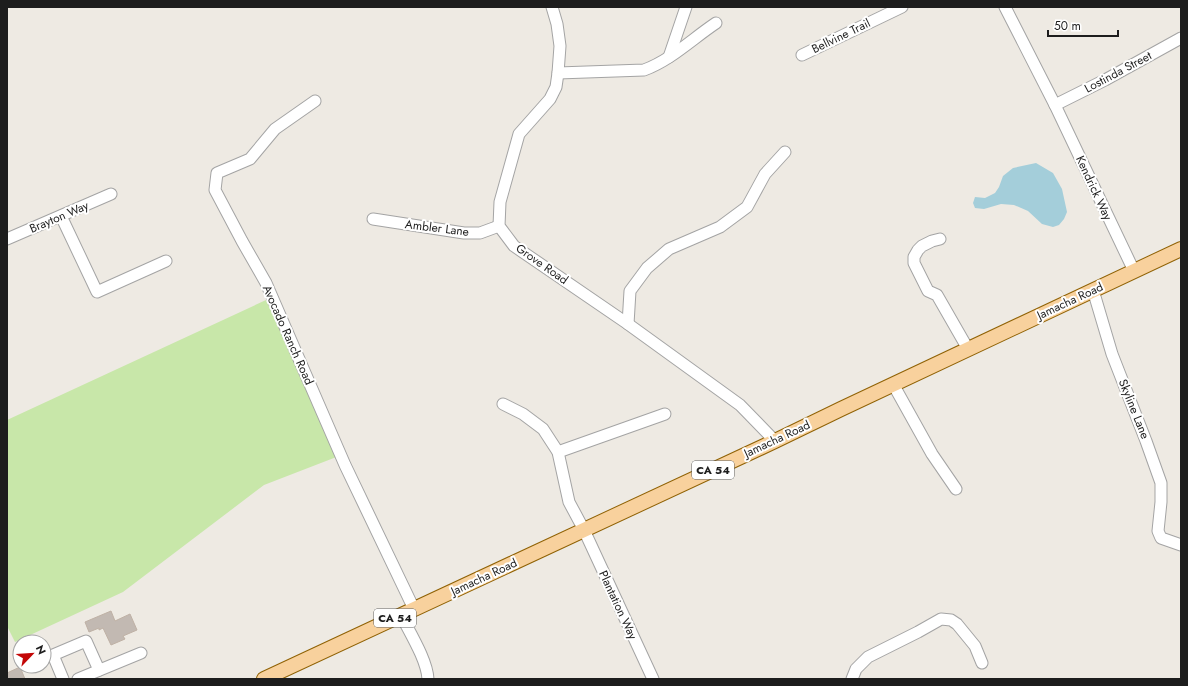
<svg xmlns="http://www.w3.org/2000/svg" width="1188" height="686" font-family="Jost,sans-serif">
	<rect width="100%" height="100%" fill="#eeeae3"/>
	<!-- grass -->
	<path fill="#c8e7a9" d="M266 300 339 456 264 485 123 592 15 642 7 626V420Z"/>
	<!-- water -->
	<path fill="#a4ceda" d="M1036 163 1053 173 1062 189 1067 212 1064 219 1059 225 1053 227 1042 224 1028 211 1014 205 1001 204 984 209 975 208 973 203 975 197 985 198 995 193 999 187 1003 176 1013 168Z"/>
	<!-- building -->
	<g fill="#c2b9b2" stroke="#bfb1a5">
		<path d="M111 611 115 621 130 614 137 630 123 636 125 639 111 645 103 628 99 630V628L89 632 85 622Z"/>
		<path d="M20 667 25 679H7V673Z"/>
	</g>
	<g fill="none" stroke-linecap="round" stroke-linejoin="round">
		<defs>
			<g id="minor">
				<path d="M552 7 557 24 560 46 558 73 556 87 550 99 519 134 500 202 499 226 514 246 628 324 740 405 775 441"/>
				<path d="M1005 7 1055 105 1134 271"/>
				<path d="M802 55 902 7"/>
				<path d="M669 57 686 7"/>
				<path d="M558 73 644 70C671 60 692 39 716 23"/>
				<path d="M315 101 275 129 250 159 217 173 215 190 242 241 266 283 345 465 414 609"/>
				<path d="M1055 105 1105 80 1181 38"/>
				<path d="M61 216 97 292 166 261"/>
				<path d="M373 219 464 233H480L499 226"/>
				<path d="M7 239 111 194"/>
				<path d="M940 239 932 241 922 246 918 250 914 257V263L928 291 937 295 968 349"/>
				<path d="M1093 290 1112 354 1146 441 1161 483V502L1158 531 1161 538 1181 545"/>
				<path d="M628 324 630 291 647 268 669 249 720 227 747 207 765 174 785 152"/>
				<path d="M893 384 932 454 956 489"/>
				<path d="M503 404 523 414 543 429 558 452 569 502 584 530 653 679"/>
				<path d="M558 452 665 414"/>
				<path d="M401 615C410 633 427 660 428 679"/>
				<path d="M63 679 53 655 86 641 99 670"/>
				<path d="M78 679 141 653"/>
				<path d="M852 679 856 669 868 657 918 632 941 619 951 620 957 624 975 646 982 663"/>
			</g>
			<path id="major" d="M264 679 775 441 841 409 1181 249"/>
		</defs>
		<!-- minor casing -->
		<use href="#minor" stroke="#a4a4a4" stroke-width="13"/>
		<!-- major casing -->
		<use href="#major" stroke="#906205" stroke-width="16"/>
		<!-- minor -->
		<use href="#minor" stroke="#fff" stroke-width="11"/>
		<!-- major -->
		<use href="#major" stroke="#f8d19d" stroke-width="14"/>
	</g>
	<g text-anchor="middle" stroke-width="4" stroke-linejoin="round" paint-order="stroke">
		<!-- shield labels -->
		<g fill="#fff" stroke="#616161" stroke-width="1">
			<rect x="692" y="461" width="42" height="18" rx="3"/>
			<rect x="374" y="609" width="42" height="18" rx="3"/>
		</g>
		<g font-size="11" font-weight="bold" fill="#1d1d1d">
			<text x="713" y="474">CA 54</text>
			<text x="395" y="622">CA 54</text>
		</g>
		<!-- street labels -->
		<g font-size="12" fill="#1d1d1d" stroke="#fff">
			<text transform="translate(841 36) rotate(-26)" y="4">Bellvine Trail</text>
			<text transform="translate(1118 72) rotate(-28)" y="4">Lostinda Street</text>
			<text transform="translate(1094 188) rotate(65)" y="4">Kendrick Way</text>
			<text transform="translate(59 217) rotate(-23)" y="4">Brayton Way</text>
			<text transform="translate(437 228) rotate(7)" y="4">Ambler Lane</text>
			<text transform="translate(542 264) rotate(35)" y="4">Grove Road</text>
			<text transform="translate(1070 301) rotate(-25)" y="4">Jamacha Road</text>
			<text transform="translate(288 335) rotate(66)" y="4">Avocado Ranch Road</text>
			<text transform="translate(1134 409) rotate(68)" y="4">Skyline Lane</text>
			<text transform="translate(777 439) rotate(-25)" y="4">Jamacha Road</text>
			<text transform="translate(484 577) rotate(-25)" y="4">Jamacha Road</text>
			<text transform="translate(618 605) rotate(65)" y="4">Plantation Way</text>
		</g>
	</g>
	<!-- border -->
	<rect width="1188" height="686" fill="none" stroke="#1d1d1d" stroke-width="16"/>
	<!-- north arrow -->
	<g transform="translate(32 654) rotate(65)"><circle r="19" fill="#ffffff" stroke="#a5a5a5"/>
	<path d="M0-3L7 15L0 10L-7 15Z" fill="#c30707"/>
	<text y="-6" font-size="11" font-weight="bold" text-anchor="middle" fill="#1d1d1d">N</text>
	</g>
	<!-- scale -->
	<path d="M1048 30v6h70v-6" fill="none" stroke="#1d1d1d" stroke-width="2"/>
	<text x="1054" y="30" font-size="12" fill="#1d1d1d" stroke="#ffffff" stroke-width="3" paint-order="stroke">50 m</text>
</svg>
